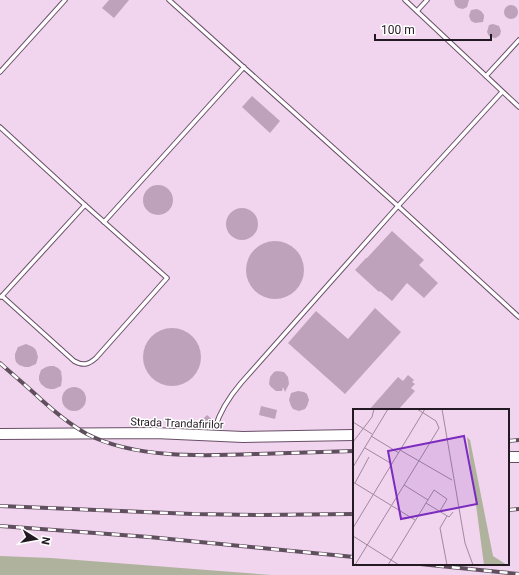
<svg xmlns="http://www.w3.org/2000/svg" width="519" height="575" font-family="Roboto,sans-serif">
	<rect width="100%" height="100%" fill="#f1d4ee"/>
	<!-- green -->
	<path fill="#afb29c" d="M0 556 51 558 271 575H0Z"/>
	<!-- building -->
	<g fill="#bea2bb">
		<path d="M109 0H129L114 18 102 8Z"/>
		<path d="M454 0H469L467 7 463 9 458 8 455 5Z"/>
		<circle cx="511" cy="12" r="7"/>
		<path d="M477 9 481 11 484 15V17L483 22 475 23 471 21 469 16 471 10Z"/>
		<path d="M493 24 499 26 501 31 500 35 496 38H494L489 36 487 32 489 25Z"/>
		<path d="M252 96 280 121 270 133 242 107Z"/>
		<circle cx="158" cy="200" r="15"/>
		<circle cx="242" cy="224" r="16"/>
		<path d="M392 231 424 260 419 265 438 283 424 298 407 283 392 301 380 291 379 292 355 270 366 258H367Z"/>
		<circle cx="275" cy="270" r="29"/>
		<path d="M375 308 401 332 345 394 288 343 316 311 348 339Z"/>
		<circle cx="172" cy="357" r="29"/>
		<path d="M26 344 33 347 36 350 38 357 36 364 29 367H25L19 365 16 362 15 358V354L18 347Z"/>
		<path d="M50 366H54L58 368 61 371 62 379 61 386 54 389H50L46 388 41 384 39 380V376L41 370 46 367Z"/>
		<path d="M277 371 284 372 288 377 289 384 285 392 283 387 282 391H276L271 387 269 384 270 377 274 372Z"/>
		<path d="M408 375 414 380 412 382 415 384 411 388 415 391 398 410H369L398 377 403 381Z"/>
		<circle cx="74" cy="399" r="12"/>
		<path d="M298 391 304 392 307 394 309 400 307 406 305 409 299 411 293 409 291 406 289 400 291 393Z"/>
		<path d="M261 406 277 410 275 419 259 415Z"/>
		<path d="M207 415 213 420 208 425 202 420Z"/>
	</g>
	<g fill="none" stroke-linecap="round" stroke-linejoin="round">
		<defs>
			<g id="lane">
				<path d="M169 0 398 206 519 317"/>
				<path d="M405 0 519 107"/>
				<path d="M417 11 427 0"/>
				<path d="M0 72 65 0"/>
				<path d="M486 76 519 40"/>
				<path d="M0 127 85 205 167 278 96 358C88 365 83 366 74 361L2 296"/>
				<path d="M104 222 244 67"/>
				<path d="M1 297 85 205"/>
				<path d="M215 428C220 411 230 396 241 383L398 206 502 92"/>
			</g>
			<g id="secondary">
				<path d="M0 434 155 433 243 437 354 435"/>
				<path d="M508 457H519"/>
			</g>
		</defs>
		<!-- lane casing -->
		<use href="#lane" stroke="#684f66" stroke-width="5.5"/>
		<!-- secondary casing -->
		<use href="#secondary" stroke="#684f66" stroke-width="12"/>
		<!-- lane -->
		<use href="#lane" stroke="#fff" stroke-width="3.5"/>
		<!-- secondary -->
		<use href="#secondary" stroke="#fff" stroke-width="10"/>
		<defs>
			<g id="rail">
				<path d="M0 363C11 373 23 383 34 393 50 408 67 423 87 434 135 459 204 456 257 454 289 453 322 452 354 451"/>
				<path d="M508 441 519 440"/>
				<path d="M0 506 193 514 260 515 354 514"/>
				<path d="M508 510 519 509"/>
				<path d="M0 526 149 537 354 557"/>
				<path d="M420 564 519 574"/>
			</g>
		</defs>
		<!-- rail casing -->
		<use href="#rail" stroke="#60505e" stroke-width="4"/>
		<!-- rail -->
		<use href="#rail" stroke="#fff" stroke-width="2.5" stroke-dasharray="8" stroke-linecap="butt"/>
	</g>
	<g text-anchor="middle" stroke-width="3" stroke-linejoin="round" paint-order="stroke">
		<!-- street labels -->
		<g font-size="11" fill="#231922" stroke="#fff">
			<text transform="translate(177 423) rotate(2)" y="4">Strada Trandafirilor</text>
		</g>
	</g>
	<!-- overview -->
	<g transform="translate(353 409)">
		<rect width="156" height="156" fill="#f1d4ee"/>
		<path d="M114 28 117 31 140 147 154 156H131Z" fill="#afb29c"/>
		<path fill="none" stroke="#9f899c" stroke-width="1" d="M89 0 112 134 120 156M0 13 19 25M18 27 46 44M0 33 19 8 21 0M12 39 39 55M47 41 99 71M0 58 35 0M0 73 62 111M2 74 16 48M51 76 75 91M73 94 96 108 100 103M0 119 72 0M0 127 46 156M2 156 86 19 83 12 64 0M35 156 81 81 94 90 87 102M94 156 87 119 94 107"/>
		<path fill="#7b2cbf" fill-opacity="0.15" stroke="#7b2cbf" stroke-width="2" d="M111 27 124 95 48 110 35 42Z"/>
		<rect width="156" height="156" fill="none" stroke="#231922" stroke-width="2"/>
	</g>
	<!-- north arrow -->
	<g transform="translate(36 539) rotate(101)" stroke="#ffffff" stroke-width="3" paint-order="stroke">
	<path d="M0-3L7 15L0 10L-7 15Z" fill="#231922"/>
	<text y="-6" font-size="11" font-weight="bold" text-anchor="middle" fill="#231922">N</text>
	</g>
	<!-- scale -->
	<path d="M375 34v6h116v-6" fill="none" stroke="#231922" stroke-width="2"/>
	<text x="381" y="34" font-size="12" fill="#231922" stroke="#ffffff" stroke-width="3" paint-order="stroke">100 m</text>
</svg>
